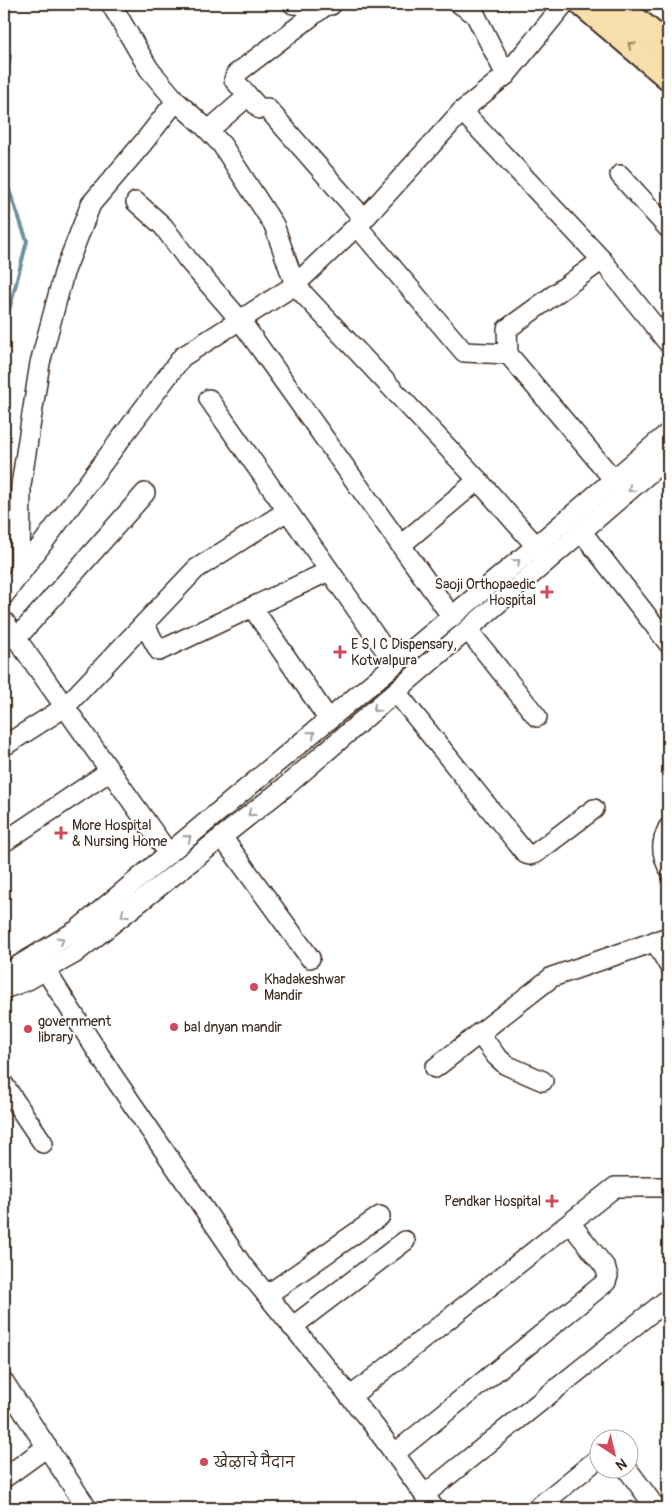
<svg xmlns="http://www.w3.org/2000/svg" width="672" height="1512" font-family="Pangolin,'Playpen Sans Deva',sans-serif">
	<rect width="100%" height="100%" fill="#fff"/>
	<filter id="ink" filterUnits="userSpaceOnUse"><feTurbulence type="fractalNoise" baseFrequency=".02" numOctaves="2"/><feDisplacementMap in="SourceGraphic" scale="10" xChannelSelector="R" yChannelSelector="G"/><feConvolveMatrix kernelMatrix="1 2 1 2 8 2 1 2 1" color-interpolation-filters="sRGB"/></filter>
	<g filter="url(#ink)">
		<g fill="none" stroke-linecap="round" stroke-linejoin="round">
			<!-- stream -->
			<g stroke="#6d919d" stroke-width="4">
				<path d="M4 46 10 56 4 92"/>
				<path d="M4 176 27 241 4 330"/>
			</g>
			<defs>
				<g id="minor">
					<path d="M111 4 149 69 176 101 205 127 222 145 274 225 295 285 478 480 543 554"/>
					<path d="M293 4 325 6 331 5"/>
					<path d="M460 4 475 14 506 75"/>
					<path d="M325 6 236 74 234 80 260 109 267 108 364 219"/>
					<path d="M462 111 602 260 668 343"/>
					<path d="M209 130 248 96"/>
					<path d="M620 175 668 228"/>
					<path d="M136 202 163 226 188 260 240 320 452 617"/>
					<path d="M357 226 464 352 508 354"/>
					<path d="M602 260 507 329 508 354 614 480"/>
					<path d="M209 399 395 664"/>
					<path d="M582 532 668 643"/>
					<path d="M401 545 478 480"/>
					<path d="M20 573 21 485 40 363 64 273 91 204 143 143 176 101"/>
					<path d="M4 595 182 357 295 285 364 219 462 111 506 75 564 4"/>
					<path d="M252 607 329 720"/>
					<path d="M4 621 169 854"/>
					<path d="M144 624 159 651 329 571"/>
					<path d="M468 630 537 717"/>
					<path d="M16 639 145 493"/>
					<path d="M396 692 526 854 530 855 536 853 594 809"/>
					<path d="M4 746 65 707 196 569 287 511"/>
					<path d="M668 828C661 843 661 852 668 867"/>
					<path d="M222 837 310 958"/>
					<path d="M4 842 110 771"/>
					<path d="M655 941 668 964"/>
					<path d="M39 960 111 1073 243 1266 375 1427 434 1508"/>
					<path d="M4 972 11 970 77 930 523 557 668 433"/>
					<path d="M4 989 28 980 74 954 285 787 668 457"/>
					<path d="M479 1033 496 1056 506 1065 543 1081"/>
					<path d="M435 1068 552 977 668 937"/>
					<path d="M4 1085 43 1143"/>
					<path d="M267 1295 380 1216"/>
					<path d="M292 1327 405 1241"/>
					<path d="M4 1382 87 1508"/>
					<path d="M350 1397 615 1187H668"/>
					<path d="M394 1454 606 1282 608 1276 605 1267 570 1223"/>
					<path d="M628 1470 656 1508"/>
					<path d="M4 1478 47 1447"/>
					<path d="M424 1495 668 1299"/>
					<path d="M537 1508 600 1457"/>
				</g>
				<g id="major">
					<path d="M582 4 668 77"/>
					<path d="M617 4 668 46"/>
				</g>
			</defs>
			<!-- minor casing -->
			<use href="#minor" stroke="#3b2a1e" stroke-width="22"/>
			<!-- major casing -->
			<use href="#major" stroke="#3b2a1e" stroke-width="28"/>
			<!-- minor -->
			<use href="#minor" stroke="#fff" stroke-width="19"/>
			<!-- major -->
			<use href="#major" stroke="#f8deab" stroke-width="24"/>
		</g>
		<!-- one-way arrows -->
		<defs><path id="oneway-chevron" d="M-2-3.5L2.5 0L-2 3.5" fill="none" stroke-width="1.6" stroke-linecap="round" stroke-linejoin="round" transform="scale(1.25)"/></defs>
		<use stroke="#9a8464" href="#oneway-chevron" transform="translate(631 45) rotate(-140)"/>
		<g stroke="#a79f9a">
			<use href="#oneway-chevron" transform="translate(631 489) rotate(139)"/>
			<use href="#oneway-chevron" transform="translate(517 562) rotate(-40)"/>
			<use href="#oneway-chevron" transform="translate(376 709) rotate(139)"/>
			<use href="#oneway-chevron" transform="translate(312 734) rotate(-40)"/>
			<use href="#oneway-chevron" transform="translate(251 813) rotate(142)"/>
			<use href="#oneway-chevron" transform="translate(188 838) rotate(-40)"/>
			<use href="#oneway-chevron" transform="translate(124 914) rotate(142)"/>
			<use href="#oneway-chevron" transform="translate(61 940) rotate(-31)"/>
		</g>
	</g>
	<!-- markers -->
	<g fill="#d1495b" stroke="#fff" stroke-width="2">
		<path d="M544.5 584.5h5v5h5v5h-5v5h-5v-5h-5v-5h5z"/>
		<path d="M337.5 644.5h5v5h5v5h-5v5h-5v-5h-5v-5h5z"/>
		<path d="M58.5 825.5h5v5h5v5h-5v5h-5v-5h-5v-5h5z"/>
		<circle cx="254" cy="987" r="5"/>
		<circle cx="174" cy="1027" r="5"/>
		<circle cx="28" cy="1029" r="5"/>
		<path d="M549.5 1193.5h5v5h5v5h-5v5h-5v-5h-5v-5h5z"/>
		<circle cx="204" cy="1462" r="5"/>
	</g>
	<g text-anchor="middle" stroke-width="4" stroke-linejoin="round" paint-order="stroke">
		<!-- poi labels -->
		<g font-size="14" fill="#3b2a1e" stroke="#fff" text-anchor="start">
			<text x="536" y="589" text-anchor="end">Saoji Orthopaedic<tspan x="536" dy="16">Hospital</tspan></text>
			<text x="351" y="649">E S I C Dispensary,<tspan x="351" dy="16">Kotwalpura</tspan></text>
			<text x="72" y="830">More Hospital<tspan x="72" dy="16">&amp; Nursing Home</tspan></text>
			<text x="264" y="984">Khadakeshwar<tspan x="264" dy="16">Mandir</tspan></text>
			<text x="38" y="1026">government<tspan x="38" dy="16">library</tspan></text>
			<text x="184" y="1032">bal dnyan mandir</text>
			<text x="541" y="1206" text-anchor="end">Pendkar Hospital</text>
			<text x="214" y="1467">खेऴाचे मैदान</text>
		</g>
	</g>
	<!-- margin -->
	<rect width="672" height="1512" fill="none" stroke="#fff" stroke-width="20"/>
	<rect x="10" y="10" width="652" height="1492" fill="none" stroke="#3b2a1e" stroke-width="2" filter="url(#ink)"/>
	<!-- north arrow -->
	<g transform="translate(614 1454) rotate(145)"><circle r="24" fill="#ffffff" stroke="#b1aaa5"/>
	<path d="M0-4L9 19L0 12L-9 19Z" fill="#d1495b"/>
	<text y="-8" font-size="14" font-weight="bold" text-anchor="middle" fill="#3b2a1e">N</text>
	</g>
</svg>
